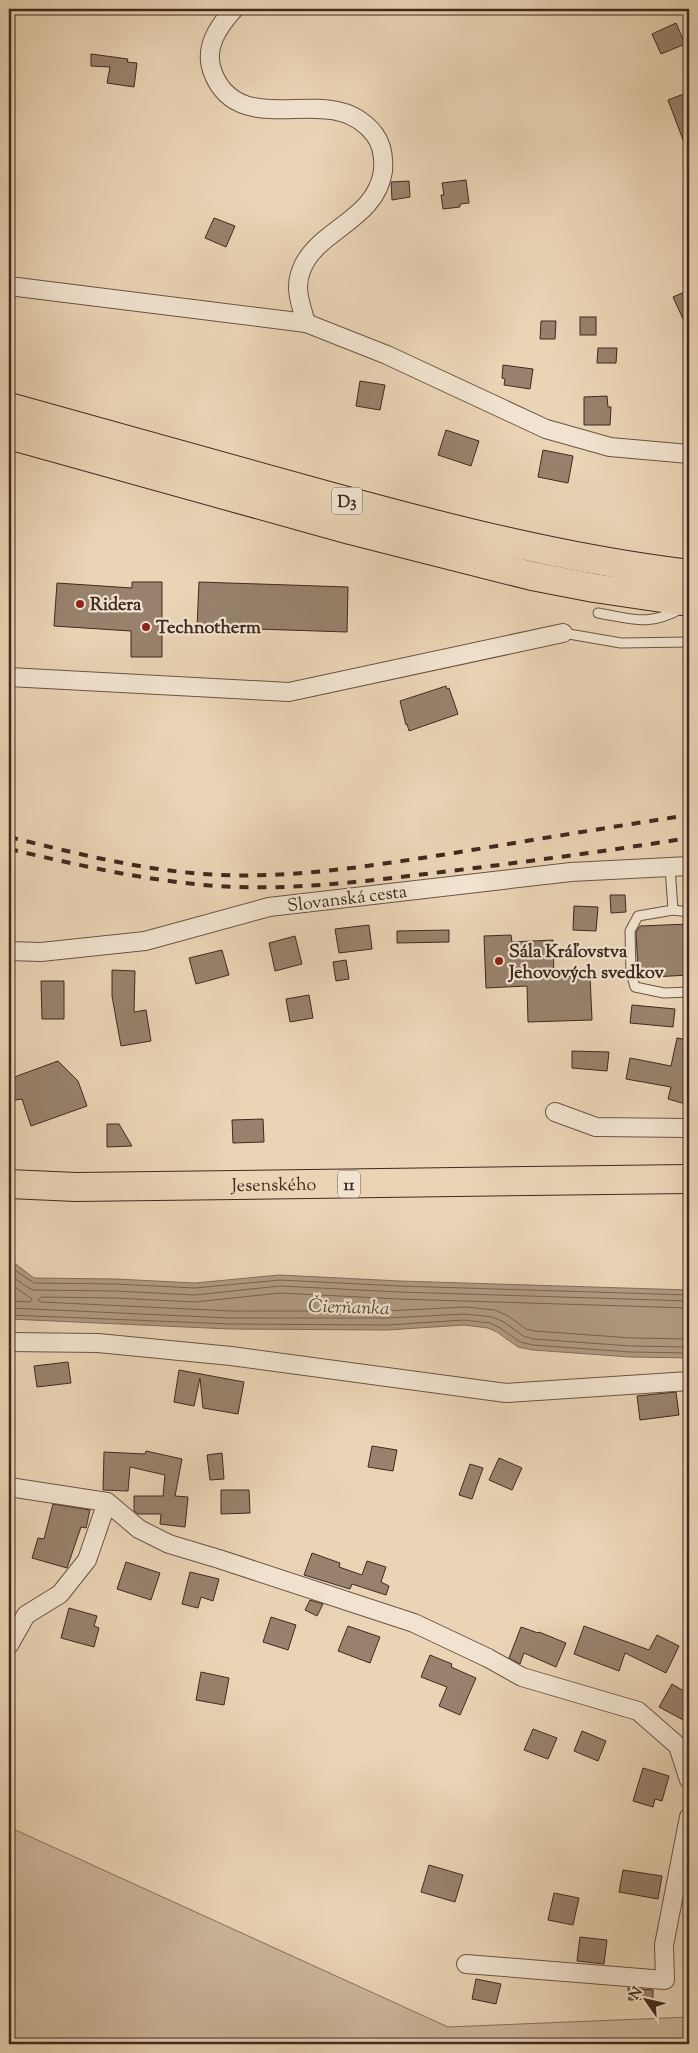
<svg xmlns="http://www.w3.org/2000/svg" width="698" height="2053" font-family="'Sorts Mill Goudy',serif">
	<rect width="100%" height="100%" fill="#ead4b5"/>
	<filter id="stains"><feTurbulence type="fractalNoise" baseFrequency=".004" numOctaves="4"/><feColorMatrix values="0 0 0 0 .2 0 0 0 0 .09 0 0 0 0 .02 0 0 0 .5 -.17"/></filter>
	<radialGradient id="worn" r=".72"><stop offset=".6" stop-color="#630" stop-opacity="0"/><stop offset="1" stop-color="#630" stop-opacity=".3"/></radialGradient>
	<!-- green -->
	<path fill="#cdb79c" stroke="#86705e" d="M9 1827 448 2027 689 2017V2044H9Z"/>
	<!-- water -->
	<path fill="#b09a82" stroke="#836d5a" d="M9 1259 34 1278 116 1279 195 1283 279 1275 400 1281 689 1290V1358L630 1357 533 1350 518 1347 497 1332 488 1328 464 1325 387 1330 230 1329 9 1319Z"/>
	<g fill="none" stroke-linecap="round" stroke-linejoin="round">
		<!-- shore -->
		<g stroke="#786250" stroke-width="1">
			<path d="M9 1266 34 1283 115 1284 195 1288 280 1280 399 1286 689 1295"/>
			<path d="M9 1274 27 1287 33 1290 115 1291 195 1295 280 1286 399 1292 689 1301"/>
			<path d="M9 1283 32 1299 30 1302 9 1301"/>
			<path d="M9 1308 230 1318H387L465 1314 492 1317 504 1322 523 1336 534 1339 631 1346 689 1347"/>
			<path d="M689 1308 399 1299 280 1293 195 1302 115 1298 41 1297 38 1300 41 1302 231 1311H387L465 1307 495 1310 508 1316 526 1329 535 1331 631 1338 689 1339"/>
			<path d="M9 1315 230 1324 387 1325 464 1320 490 1323 500 1328 520 1342 533 1345 630 1352 689 1353"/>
		</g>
	</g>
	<!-- building -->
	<g fill="#98826d" stroke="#40291f">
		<path d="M676 23 685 44 661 54 652 34Z"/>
		<path d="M91 54 128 59 127 62 137 63 134 87 107 83 110 67 91 66Z"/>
		<path d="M689 92V153H688L668 100Z"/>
		<path d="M466 180 469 203 460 204V207L443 209 441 195H444L442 183Z"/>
		<path d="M409 181 410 197 392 200 391 182Z"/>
		<path d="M214 218 235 226 226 247 205 238Z"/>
		<path d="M689 290V332L673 297Z"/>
		<rect x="580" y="317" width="16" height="18"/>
		<path d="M541 321H556L555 339H540Z"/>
		<path d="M598 348H617L616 363H597Z"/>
		<path d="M503 365 533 369 530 389 504 385 505 379 502 378Z"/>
		<path d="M360 381 385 385 380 410 356 406Z"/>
		<path d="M607 396 608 407H611L610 425H584V397Z"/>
		<path d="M446 430 479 441 471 466 438 455Z"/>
		<path d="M543 450 573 456 568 483 538 477Z"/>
		<path d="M132 582H162V657H131V631L54 626 57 583 132 588Z"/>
		<path d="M199 582 348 587 347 632 197 627Z"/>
		<path d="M446 686 447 689 449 688 458 714 409 731 407 724 406 725 400 701Z"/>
		<path d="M610 895H625L626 912 611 913Z"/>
		<path d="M574 906 598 907 596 931 573 930Z"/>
		<path d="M689 924V975L653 977V970H638L636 932 640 926Z"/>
		<path d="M369 925 372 949 339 953 335 929Z"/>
		<path d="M449 930V942L397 943V931Z"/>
		<path d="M511 935 512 942 553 940 554 977 590 976 592 1020 528 1022 527 986 486 988 484 936Z"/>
		<path d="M295 936 302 964 275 971 269 943Z"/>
		<path d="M222 950 229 975 196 984 189 958Z"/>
		<path d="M346 960 349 979 336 981 333 962Z"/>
		<path d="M112 970 135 971 134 1012 146 1010 151 1041 121 1046 112 996Z"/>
		<path d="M41 981H64V1019H42Z"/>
		<path d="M309 995 313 1018 290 1022 286 999Z"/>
		<path d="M632 1005 675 1009 673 1027 630 1023Z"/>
		<path d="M677 1038 689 1040V1105L668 1099 671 1087 626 1079 630 1058 671 1066Z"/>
		<path d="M572 1051 609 1052 607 1071 572 1068Z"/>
		<path d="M58 1061 78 1081 87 1106 31 1126 22 1099 9 1101V1079Z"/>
		<path d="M263 1119 264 1142 233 1143 232 1120Z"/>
		<path d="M107 1124H119L132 1146 107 1147Z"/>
		<path d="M68 1362 71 1383 37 1387 34 1366Z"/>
		<path d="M179 1370 244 1382 238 1414 203 1408 200 1378 194 1406 174 1402Z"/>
		<path d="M676 1392 679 1415 640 1420 637 1396Z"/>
		<path d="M372 1446 397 1450 393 1471 368 1467Z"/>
		<path d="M146 1451 182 1459 175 1496 188 1497 185 1527 160 1524 161 1514H138L134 1511V1496H163L165 1475 130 1467 128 1491 103 1490 104 1452 145 1454Z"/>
		<path d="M222 1453 224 1479 210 1480 207 1455Z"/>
		<path d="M499 1458 522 1468 512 1490 489 1480Z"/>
		<path d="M470 1464 483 1468 472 1499 459 1495Z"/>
		<path d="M221 1490H249L250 1513 221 1514Z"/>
		<path d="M53 1504 90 1510 86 1528 81 1527 67 1568 32 1558 38 1538 44 1539Z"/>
		<path d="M312 1553 340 1563 339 1567 362 1575 367 1561 386 1567 381 1582 389 1586 386 1595 352 1584 350 1589 304 1575Z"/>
		<path d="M126 1562 160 1573 151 1600 117 1589Z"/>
		<path d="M190 1572 219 1579 213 1601 201 1597 198 1608 182 1604Z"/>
		<path d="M310 1600 323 1604 317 1616 305 1610Z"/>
		<path d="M69 1608 97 1616 94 1626 99 1628 94 1647 61 1638Z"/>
		<path d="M271 1617 296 1625 288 1650 263 1642Z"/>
		<path d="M348 1626 380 1637 370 1663 338 1651Z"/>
		<path d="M584 1626 649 1650 657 1635 679 1646 666 1673 625 1653 619 1671 574 1654Z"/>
		<path d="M521 1627 538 1633 539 1632 566 1643 556 1667 524 1653 520 1664 509 1658Z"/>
		<path d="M430 1655 452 1664 451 1667 476 1678 460 1715 439 1706 447 1687 421 1677Z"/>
		<path d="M201 1672 229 1678 224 1705 196 1700Z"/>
		<path d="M672 1684 689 1694V1723L659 1707Z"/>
		<path d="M533 1729 557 1738 548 1759 524 1750Z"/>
		<path d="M582 1731 606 1741 598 1761 574 1751Z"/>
		<path d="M643 1768 669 1776 662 1801 655 1799 653 1807 633 1801Z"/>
		<path d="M429 1865 463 1875 455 1902 421 1892Z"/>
		<path d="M623 1870 662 1876 658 1899 619 1892Z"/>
		<path d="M554 1893 579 1898 573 1925 548 1920Z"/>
		<path d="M580 1937 607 1940 604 1964 577 1961Z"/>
		<path d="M476 1979 501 1984 496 2004 472 1999Z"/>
		<path d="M628 1988 653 1990V1999L629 2000Z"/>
	</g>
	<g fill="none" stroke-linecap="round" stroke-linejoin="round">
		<defs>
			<g id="lane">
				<path d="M598 613C633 619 649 627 682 608"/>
				<path d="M563 633 621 643 689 642"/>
				<path d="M670 867 673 910"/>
				<path d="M689 912 673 910 638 916 630 931 631 973 635 987 664 993 689 992"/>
			</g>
			<g id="street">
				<path d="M234 9C218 27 203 48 213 73 235 129 298 100 341 112 354 115 367 124 375 135 383 146 384 158 383 171 376 221 315 230 301 271 294 289 301 305 306 323"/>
				<path d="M9 286 306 323 387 355 546 429 610 447 689 454"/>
				<path d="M9 677 289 692 563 633"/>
				<path d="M9 951 41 952 145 941 269 907 571 872 689 866"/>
				<path d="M555 1112 596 1127 689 1128"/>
				<path d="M9 1342 98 1343 231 1356 506 1393 689 1381"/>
				<path d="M9 1487 107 1502 139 1529 169 1544 219 1559 414 1623 488 1658 522 1677 638 1711 678 1746 689 1780"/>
				<path d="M9 1645 26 1615 60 1594 87 1560 107 1502"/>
				<path d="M466 1964 665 1980 664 1945 689 1817"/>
			</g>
			<g id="primary">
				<path id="s1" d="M9 1184 76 1187 689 1179"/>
			</g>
			<g id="highway">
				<path d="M9 407C114 436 219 466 325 495 445 528 565 559 689 574"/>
				<path d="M9 435 350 530 532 576 594 588 689 602"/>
			</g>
		</defs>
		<!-- lane casing -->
		<use href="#lane" stroke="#6a5444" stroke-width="11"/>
		<!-- street casing -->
		<use href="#street" stroke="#6a5444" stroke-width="20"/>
		<!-- primary casing -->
		<use href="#primary" stroke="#40291f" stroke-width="30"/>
		<!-- highway casing -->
		<use href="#highway" stroke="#40291f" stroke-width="30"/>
		<!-- lane -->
		<use href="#lane" stroke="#f1e3cf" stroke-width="9"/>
		<!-- street -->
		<use href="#street" stroke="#f1e3cf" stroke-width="18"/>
		<!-- primary -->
		<use href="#primary" stroke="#ead4b5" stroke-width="28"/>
		<!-- highway -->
		<use href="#highway" stroke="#ead4b5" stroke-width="28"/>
		<!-- rail -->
		<g stroke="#40291f" stroke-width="4" stroke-dasharray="9 9" stroke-linecap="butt">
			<path d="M9 837C79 854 148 872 221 875 300 878 376 865 454 853 532 840 611 827 689 815"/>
			<path d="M9 849C78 865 146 881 217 886 292 891 367 881 442 872 525 862 607 851 689 838"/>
		</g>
	</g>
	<!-- markers -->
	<g fill="#8f2418" stroke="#f1e3cf" stroke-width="2">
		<circle cx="80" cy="604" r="5"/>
		<circle cx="146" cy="627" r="5"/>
		<circle cx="499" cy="961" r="5"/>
	</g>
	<g text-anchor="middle" stroke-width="4.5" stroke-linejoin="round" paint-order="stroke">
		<!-- shield labels -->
		<g fill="#f1e3cf" stroke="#756154" stroke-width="1">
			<rect x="332" y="487.5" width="30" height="27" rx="4"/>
			<rect x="338" y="1170.5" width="22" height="27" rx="4"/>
		</g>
		<g font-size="16" font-weight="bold" fill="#40291f">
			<text x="347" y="507">D3</text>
			<text x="349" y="1190">11</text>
		</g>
		<!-- poi labels -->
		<g font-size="18" font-weight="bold" fill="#40291f" stroke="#f1e3cf" text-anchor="start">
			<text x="90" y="610">Ridera</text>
			<text x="156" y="633">Technotherm</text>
			<text x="509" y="957">Sála Kráľovstva<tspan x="509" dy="21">Jehovových svedkov</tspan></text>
		</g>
		<!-- street labels -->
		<g font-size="18" fill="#40291f" stroke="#f1e3cf">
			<text transform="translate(347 898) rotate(-7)" y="6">Slovanská cesta</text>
			<text dy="6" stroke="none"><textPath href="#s1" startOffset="265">Jesenského</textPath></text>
		</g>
		<!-- water labels -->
		<g font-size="19" font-style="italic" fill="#5c4538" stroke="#f1e3cf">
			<text transform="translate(349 1306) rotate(2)" y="7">Čierňanka</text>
		</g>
	</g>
	<!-- margin -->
	<rect width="698" height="2053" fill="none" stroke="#ead4b5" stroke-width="30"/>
	<rect x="10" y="10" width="678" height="2033" fill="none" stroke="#40291f" stroke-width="2.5"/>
	<rect x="15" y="15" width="668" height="2023" fill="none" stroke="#40291f"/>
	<!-- north arrow -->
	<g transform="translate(646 2000) rotate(304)" stroke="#f1e3cf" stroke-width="4" paint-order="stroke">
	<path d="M0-4L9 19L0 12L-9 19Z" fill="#40291f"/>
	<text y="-8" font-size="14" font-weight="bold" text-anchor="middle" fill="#40291f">N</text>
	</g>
	<rect width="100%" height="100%" filter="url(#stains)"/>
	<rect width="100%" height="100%" fill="url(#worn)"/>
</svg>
